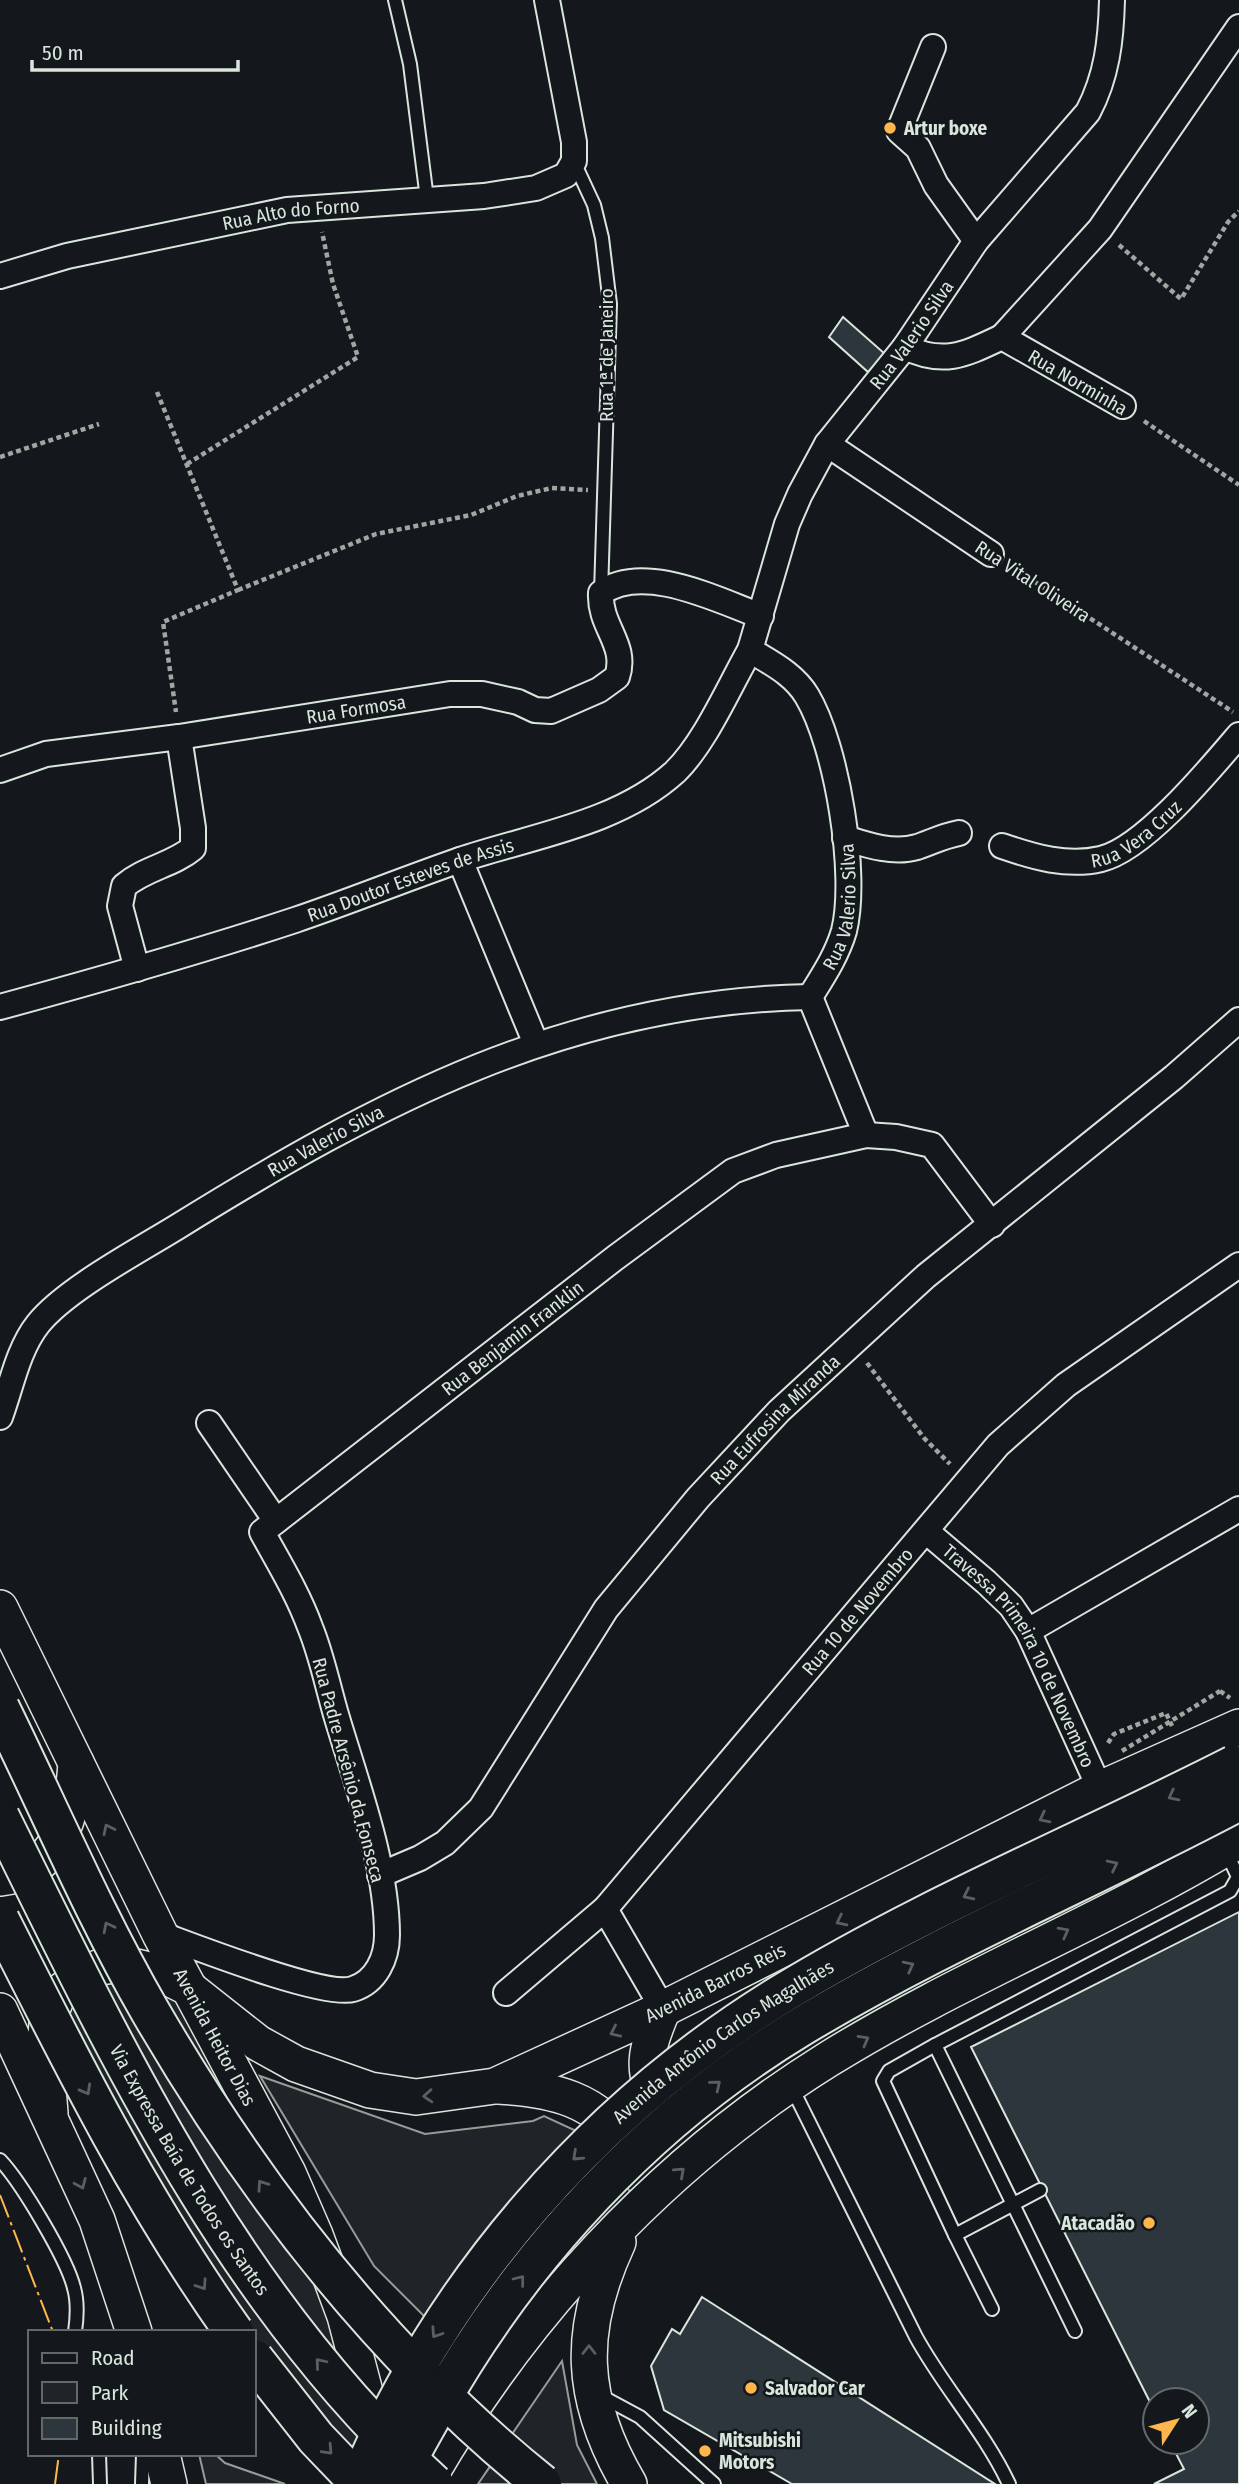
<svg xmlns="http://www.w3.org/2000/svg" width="1239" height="2484" font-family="'Fira Sans Condensed',sans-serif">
	<rect width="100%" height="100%" fill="#14181c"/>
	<!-- green -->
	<g fill="#202428" stroke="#939e99" stroke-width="2">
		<path d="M178 1957 396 2461 338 2457 254 2384V2332H217L52 2035 77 1966Z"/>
		<path d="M260 2076 425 2134 533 2121 544 2116 585 2135 632 2194 492 2384 374 2266Z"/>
		<path d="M562 2361 577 2445 597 2484H478Z"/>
		<path d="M199 2454H215L225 2463 285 2484H206Z"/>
	</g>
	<!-- building -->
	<g fill="#2c363c" stroke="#d8e6dc" stroke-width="2">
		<path d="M843 317 885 354 868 372 829 337Z"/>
		<path d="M1239 1912V2484H1154L1184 2469 1170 2442H1197V2400H1155V2412L971 2047Z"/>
		<path d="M702 2297 995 2484H792L664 2410 651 2366 672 2329 680 2334Z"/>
	</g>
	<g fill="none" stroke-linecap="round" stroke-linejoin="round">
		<defs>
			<g id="lane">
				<path d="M395 0 410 64 427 199"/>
				<path d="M574 162 594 205 602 238 610 304 601 593"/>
				<path d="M935 2045 889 2071 883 2081 955 2235"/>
				<path d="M791 2086 916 2337C944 2388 984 2431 1009 2484"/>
				<path d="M0 2160C21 2182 67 2259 74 2288 78 2302 77 2318 75 2332"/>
				<path d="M992 2309 955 2235 1040 2190"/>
				<path d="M1075 2331 935 2045 1230 1891 1238 1877 1225 1849"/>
				<path d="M601 2396 640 2417 714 2484"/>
				<path d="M99 2454 100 2484"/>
				<path d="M142 2484 143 2454"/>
			</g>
			<g id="street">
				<path d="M933 47 899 131 918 148 936 185 976 241"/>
				<path id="s1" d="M0 276 67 256 287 210 484 196 536 188 566 175 574 161V142L547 0"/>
				<path d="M1002 337 1100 229 1239 27"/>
				<path d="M905 347C944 366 966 354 1002 337L1123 406"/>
				<path d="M827 444 991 554"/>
				<path id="s2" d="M0 770 46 754 179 737 450 694H482L518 702 535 710 551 711 599 690 617 677C628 644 599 627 601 593 643 562 717 600 761 616"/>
				<path d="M845 838C867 845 893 854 917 847 932 842 943 836 959 833"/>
				<path id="s3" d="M1002 846C1034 857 1067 867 1101 859 1144 849 1210 769 1239 735"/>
				<path d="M460 860 536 1044"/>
				<path d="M137 969 120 906 124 886C145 868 173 865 193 848V828L179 737"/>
				<path id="s4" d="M810 997C823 976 837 955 844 931 858 875 837 746 807 696 794 674 771 663 750 650L787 524 800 494 827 444 905 347 976 241 1088 112C1107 76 1111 40 1112 0"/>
				<path id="s5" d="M0 1007C99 980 198 952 295 920 351 901 405 879 460 860 531 836 618 824 675 772 705 743 729 687 750 650"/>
				<path d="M866 1135 896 1137 932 1145 992 1225"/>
				<path id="s6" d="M0 1417C11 1387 18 1349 38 1324 65 1290 138 1251 177 1227 377 1103 568 1001 810 997"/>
				<path d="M209 1423 276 1521"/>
				<path id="s7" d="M926 1531 986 1582 1011 1606 1028 1631 1100 1789"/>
				<path d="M1028 1631 1239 1509"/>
				<path id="s8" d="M380 1875 420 1858 445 1843 481 1808 606 1609 698 1498 779 1411 926 1276 1174 1077 1239 1020"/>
				<path d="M605 1909 663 2009"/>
				<path id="s9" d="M160 1934C193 1946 325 1998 353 1989 376 1982 387 1958 387 1935 387 1865 357 1785 337 1718 328 1688 322 1656 310 1627 298 1594 279 1563 262 1532L615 1258 733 1171 776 1155 866 1135 810 997"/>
				<path id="s10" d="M506 1993 605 1909 998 1445 1066 1385 1239 1265"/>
			</g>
			<g id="secondary">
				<path id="s11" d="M0 1608 160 1934 288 2173 315 2235 345 2316 375 2430"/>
				<path d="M0 1878C60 1872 73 1812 76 1763"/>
				<path d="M663 2009C647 2046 636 2075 666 2109"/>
				<path d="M0 2011 97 2220 134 2332"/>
				<path d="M499 2086C550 2089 600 2098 627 2148"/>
				<path id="s12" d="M50 2113 45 2052 47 2023 58 1994 77 1979 100 1967 124 1964 157 1972 187 1987 258 2043 296 2064 370 2090 416 2097 495 2086 663 2009 1100 1789 1239 1727"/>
				<path d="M618 2242C577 2330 579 2399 629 2484"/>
				<path d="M162 2454 169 2484"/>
				<path d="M425 2484C521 2315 662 2163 827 2060 959 1978 1106 1921 1239 1840"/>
			</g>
		</defs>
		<!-- lane casing -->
		<use href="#lane" stroke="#d8e6dc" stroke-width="16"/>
		<!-- street casing -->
		<use href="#street" stroke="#d8e6dc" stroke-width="28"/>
		<!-- secondary casing -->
		<use href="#secondary" stroke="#d8e6dc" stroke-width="38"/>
		<!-- path -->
		<g stroke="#9da8a2" stroke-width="4.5" stroke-dasharray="5 3.5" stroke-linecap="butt">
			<path d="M1119 245 1181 299 1228 222 1239 211"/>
			<path d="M157 392 238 590 163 622 176 712"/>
			<path d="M1144 421 1239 485"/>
			<path d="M0 457 99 424"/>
			<path d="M187 464 358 357 333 284 322 232"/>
			<path d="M1012 567 1233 712"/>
			<path d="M238 590 376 534 471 515 517 496 552 488 588 490"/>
			<path d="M867 1363 924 1438 950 1464"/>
			<path d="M1220 1691 1230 1698"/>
			<path d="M1108 1743 1114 1734 1166 1713 1172 1726"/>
		</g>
		<!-- lane -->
		<use href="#lane" stroke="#14181c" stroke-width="12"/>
		<!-- street -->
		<use href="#street" stroke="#14181c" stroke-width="24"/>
		<!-- secondary -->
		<use href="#secondary" stroke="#14181c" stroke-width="35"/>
		<defs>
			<path id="primary-bridge" d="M0 1708C49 1808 94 1914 150 2011 254 2190 380 2354 542 2484"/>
			<g id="highway-bridge">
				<path id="s13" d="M0 1817C118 2055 234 2303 434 2484"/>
				<path d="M0 1920C71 2061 142 2203 234 2332"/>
				<path d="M254 2359 316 2438 360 2484"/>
				<path id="s14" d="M358 2484C443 2282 593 2110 780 1995 922 1908 1085 1841 1234 1765"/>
				<path d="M396 2484C407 2458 422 2434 435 2410 523 2254 648 2119 802 2026 942 1942 1094 1878 1239 1801"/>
			</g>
		</defs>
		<!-- primary-bridge casing -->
		<use href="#primary-bridge" stroke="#d8e6dc" stroke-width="42" stroke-linecap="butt"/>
		<!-- highway-bridge casing -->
		<use href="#highway-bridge" stroke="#d8e6dc" stroke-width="42" stroke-linecap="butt"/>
		<!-- path-bridge -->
		<path stroke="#9da8a2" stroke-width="4.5" stroke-dasharray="5 3.5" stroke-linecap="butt" d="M1122 1751 1220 1691"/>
		<!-- primary-bridge -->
		<use href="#primary-bridge" stroke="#14181c" stroke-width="38"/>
		<!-- highway-bridge -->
		<use href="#highway-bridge" stroke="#14181c" stroke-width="38"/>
		<!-- power -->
		<g stroke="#ffb74d" stroke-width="2" stroke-dasharray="24 5 3.5 5" stroke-linecap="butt">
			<path d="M0 2195 53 2332"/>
			<path d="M55 2484 59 2454"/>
		</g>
	</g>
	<!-- one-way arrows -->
	<defs><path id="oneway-chevron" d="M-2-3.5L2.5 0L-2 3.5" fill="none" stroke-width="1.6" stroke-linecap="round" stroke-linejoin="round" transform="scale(1.75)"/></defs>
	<g stroke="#59605f">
		<use href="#oneway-chevron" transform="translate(1173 1796) rotate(153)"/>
		<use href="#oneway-chevron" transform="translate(1044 1818) rotate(153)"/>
		<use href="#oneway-chevron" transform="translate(108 1829) rotate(-116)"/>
		<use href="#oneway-chevron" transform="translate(1113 1865) rotate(-26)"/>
		<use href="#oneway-chevron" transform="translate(968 1895) rotate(154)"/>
		<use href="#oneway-chevron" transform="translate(841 1921) rotate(153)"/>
		<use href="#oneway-chevron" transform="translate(108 1927) rotate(-117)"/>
		<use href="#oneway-chevron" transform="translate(1064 1932) rotate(-28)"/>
		<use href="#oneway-chevron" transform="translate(909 1966) rotate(-27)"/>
		<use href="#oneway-chevron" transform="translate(615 2032) rotate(155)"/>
		<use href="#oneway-chevron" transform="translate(864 2040) rotate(-29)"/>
		<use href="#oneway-chevron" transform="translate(716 2085) rotate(-39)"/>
		<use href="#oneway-chevron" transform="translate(86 2090) rotate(61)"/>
		<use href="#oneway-chevron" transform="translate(428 2096) rotate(176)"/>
		<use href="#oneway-chevron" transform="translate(577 2156) rotate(137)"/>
		<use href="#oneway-chevron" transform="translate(680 2172) rotate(-42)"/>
		<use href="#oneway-chevron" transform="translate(81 2184) rotate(67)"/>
		<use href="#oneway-chevron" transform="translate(262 2185) rotate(-125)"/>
		<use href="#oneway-chevron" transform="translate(520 2280) rotate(-52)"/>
		<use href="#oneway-chevron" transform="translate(202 2285) rotate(56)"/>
		<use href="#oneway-chevron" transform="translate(436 2333) rotate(124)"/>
		<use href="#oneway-chevron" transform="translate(589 2350) rotate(-90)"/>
		<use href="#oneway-chevron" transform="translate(320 2363) rotate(-130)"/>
		<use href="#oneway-chevron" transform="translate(328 2450) rotate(47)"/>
	</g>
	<!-- markers -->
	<g fill="#ffb74d" stroke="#14181c" stroke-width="2.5">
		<circle cx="890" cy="128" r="7"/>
		<circle cx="1149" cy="2223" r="7"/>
		<circle cx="751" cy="2388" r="7"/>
		<circle cx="705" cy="2451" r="7"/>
	</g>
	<g text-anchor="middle" stroke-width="5" stroke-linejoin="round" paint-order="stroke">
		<!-- poi labels -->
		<g font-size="19" font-weight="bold" fill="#d8e6dc" stroke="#14181c" text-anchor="start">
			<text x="904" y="135">Artur boxe</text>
			<text x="1135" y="2230" text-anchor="end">Atacadão</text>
			<text x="765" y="2395">Salvador Car</text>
			<text x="719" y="2447">Mitsubishi<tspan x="719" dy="22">Motors</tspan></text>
		</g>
		<!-- street labels -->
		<g font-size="19" fill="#d8e6dc" stroke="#14181c">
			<text dy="7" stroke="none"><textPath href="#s1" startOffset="298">Rua Alto do Forno</textPath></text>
			<text dy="7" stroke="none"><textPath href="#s4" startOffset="749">Rua Valerio Silva</textPath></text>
			<text transform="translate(606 355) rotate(-90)" y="7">Rua 1ª de Janeiro</text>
			<text transform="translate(1078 382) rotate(30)" y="7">Rua Norminha</text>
			<text transform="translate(1033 581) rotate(33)" y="7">Rua Vital Oliveira</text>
			<text dy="7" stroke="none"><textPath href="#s2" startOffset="362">Rua Formosa</textPath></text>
			<text dy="7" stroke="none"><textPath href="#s3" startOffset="144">Rua Vera Cruz</textPath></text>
			<text dy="7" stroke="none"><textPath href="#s5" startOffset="430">Rua Doutor Esteves de Assis</textPath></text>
			<text dy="7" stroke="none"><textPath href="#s4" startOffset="98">Rua Valerio Silva</textPath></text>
			<text dy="7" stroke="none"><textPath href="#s6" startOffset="443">Rua Valerio Silva</textPath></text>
			<text dy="7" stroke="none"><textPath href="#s9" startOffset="1012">Rua Benjamin Franklin</textPath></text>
			<text dy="7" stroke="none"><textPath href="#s8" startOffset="612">Rua Eufrosina Miranda</textPath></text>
			<text dy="7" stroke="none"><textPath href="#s10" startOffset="520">Rua 10 de Novembro</textPath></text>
			<text dy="7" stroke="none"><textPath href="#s7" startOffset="159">Travessa Primeira 10 de Novembro</textPath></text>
			<text transform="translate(349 1770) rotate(75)" y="7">Rua Padre Arsênio da Fonseca</text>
			<text dy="7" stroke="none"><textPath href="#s12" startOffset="845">Avenida Barros Reis</textPath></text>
			<text dy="7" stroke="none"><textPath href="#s11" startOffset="480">Avenida Heitor Dias</textPath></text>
			<text dy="7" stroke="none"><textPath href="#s14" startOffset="583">Avenida Antônio Carlos Magalhães</textPath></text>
			<text dy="7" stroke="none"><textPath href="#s13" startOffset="401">Via Expressa Baía de Todos os Santos</textPath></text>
		</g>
	</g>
	<!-- legend -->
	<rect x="28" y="2330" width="228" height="126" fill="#14181c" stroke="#626a69" stroke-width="2"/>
	<rect x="42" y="2353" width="35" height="10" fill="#14181c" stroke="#626a69" stroke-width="2"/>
	<text x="91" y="2365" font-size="21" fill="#d8e6dc">Road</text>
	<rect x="42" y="2382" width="35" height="21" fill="#202428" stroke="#626a69" stroke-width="2"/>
	<text x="91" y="2400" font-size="21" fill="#d8e6dc">Park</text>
	<rect x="42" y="2418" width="35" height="21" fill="#2c363c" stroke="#626a69" stroke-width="2"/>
	<text x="91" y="2435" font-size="21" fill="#d8e6dc">Building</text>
	<!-- north arrow -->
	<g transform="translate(1176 2421) rotate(54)"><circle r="33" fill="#14181c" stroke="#626a69" stroke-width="2"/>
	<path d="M0-5L12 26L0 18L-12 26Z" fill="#ffb74d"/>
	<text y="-10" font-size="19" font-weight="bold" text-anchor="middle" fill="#d8e6dc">N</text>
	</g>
	<!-- scale -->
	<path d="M32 60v10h206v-10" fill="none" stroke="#d8e6dc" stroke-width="3.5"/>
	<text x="42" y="60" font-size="21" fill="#d8e6dc" stroke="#14181c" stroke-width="5" paint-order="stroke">50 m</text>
</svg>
